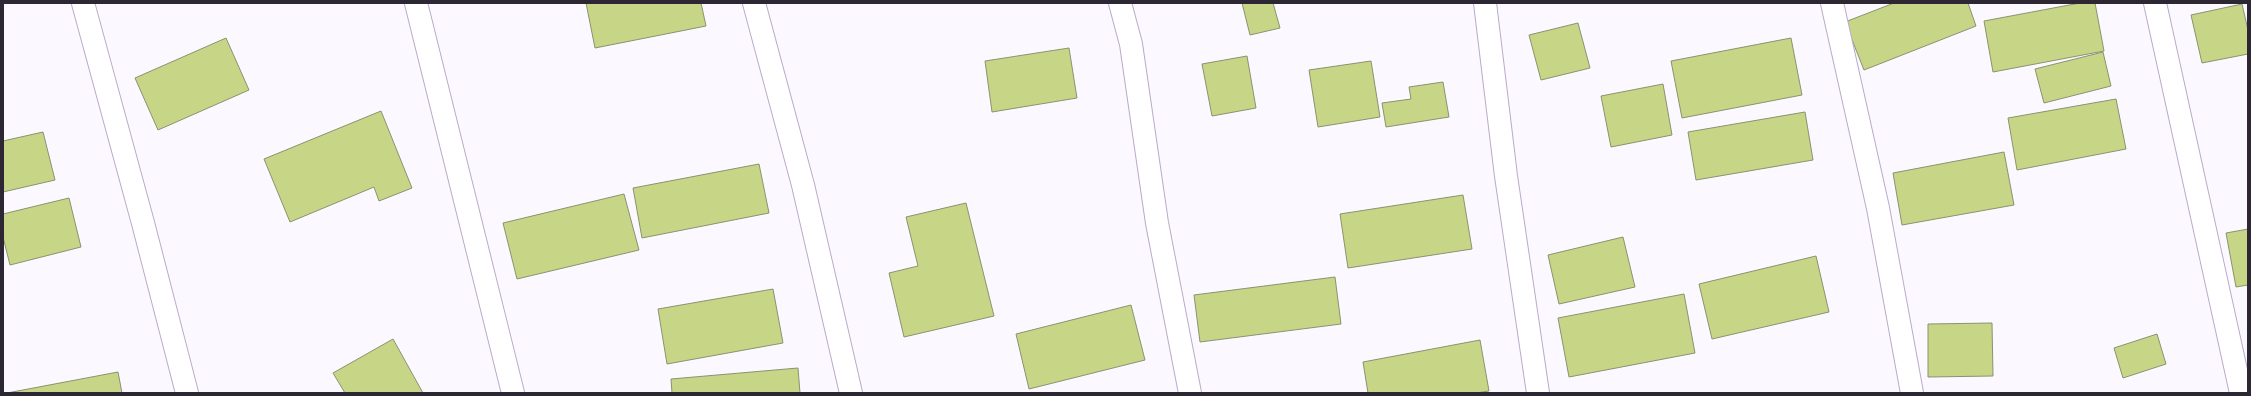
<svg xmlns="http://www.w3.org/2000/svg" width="2251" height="396" font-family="'Source Sans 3',sans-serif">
	<rect width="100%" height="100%" fill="#fcf8ff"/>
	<!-- building -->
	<g fill="#c7d587" stroke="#8b9270">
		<path d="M586 3H701L706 26 595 48Z"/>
		<path d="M1242 3H1273L1280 28 1250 35Z"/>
		<path d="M1894 3H1968L1976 26 1864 70 1845 22Z"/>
		<path d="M2080 3H2095L2104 51 1993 72 1984 21Z"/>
		<path d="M2242 4 2248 30V54L2202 63 2191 15Z"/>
		<path d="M1578 23 1590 68 1541 80 1529 35Z"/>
		<path d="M226 38 249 90 158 130 135 78Z"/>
		<path d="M1791 38 1802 95 1682 118 1671 61Z"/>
		<path d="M1069 48 1077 98 992 112 985 61Z"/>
		<path d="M2103 52 2111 86 2044 103 2035 69Z"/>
		<path d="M1247 56 1256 108 1212 116 1202 64Z"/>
		<path d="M1371 61 1380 117 1318 127 1309 70Z"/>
		<path d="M1443 82 1449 117 1386 127 1382 103 1411 99 1409 87Z"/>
		<path d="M1663 84 1672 135 1611 147 1601 96Z"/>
		<path d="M2116 99 2126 149 2017 170 2008 118Z"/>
		<path d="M381 111 412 188 379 201 374 187 290 222 264 159Z"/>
		<path d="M1805 112 1813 160 1696 180 1688 132Z"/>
		<path d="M43 132 55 180 3 192V141Z"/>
		<path d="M2004 152 2014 205 1902 225 1893 173Z"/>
		<path d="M759 164 769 213 642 238 633 188Z"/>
		<path d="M624 194 639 250 517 279 503 223Z"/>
		<path d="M1463 195 1472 249 1348 268 1340 214Z"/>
		<path d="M69 198 81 247 10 265 3 237V214Z"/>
		<path d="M966 203 994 316 904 337 889 273 918 266 906 217Z"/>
		<path d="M2248 229V285L2236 287 2226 233Z"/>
		<path d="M1623 237 1635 287 1559 304 1548 255Z"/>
		<path d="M1816 256 1829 312 1712 339 1699 284Z"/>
		<path d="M1335 277 1341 324 1200 342 1194 295Z"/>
		<path d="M773 289 783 343 667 364 658 309Z"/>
		<path d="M1684 294 1695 353 1569 377 1558 318Z"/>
		<path d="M1131 305 1145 360 1029 389 1016 334Z"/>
		<path d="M1992 323 1993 376 1928 377V324Z"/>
		<path d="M2157 334 2166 364 2123 378 2114 348Z"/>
		<path d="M393 339 423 393H345L333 373Z"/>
		<path d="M1480 340 1489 391 1476 393H1368L1363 362Z"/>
		<path d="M798 368 800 393H672L671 379Z"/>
		<path d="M118 372 122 393H7Z"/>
	</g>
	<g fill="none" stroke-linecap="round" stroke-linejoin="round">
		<defs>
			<g id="minor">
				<path d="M83 3 143 223 187 393"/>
				<path d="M416 3 513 393"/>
				<path d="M754 3 803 185 851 393"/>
				<path d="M1120 3 1131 44 1157 223 1190 393"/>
				<path d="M1485 3 1506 176 1538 393"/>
				<path d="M1832 3 1878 208 1912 393"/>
				<path d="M2155 3 2241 393"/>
			</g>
		</defs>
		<!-- minor casing -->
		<use href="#minor" stroke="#bbaaca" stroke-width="24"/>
		<!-- minor -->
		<use href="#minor" stroke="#fff" stroke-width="22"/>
	</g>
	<!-- border -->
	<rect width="2251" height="396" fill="none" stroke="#2d2633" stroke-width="8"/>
</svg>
